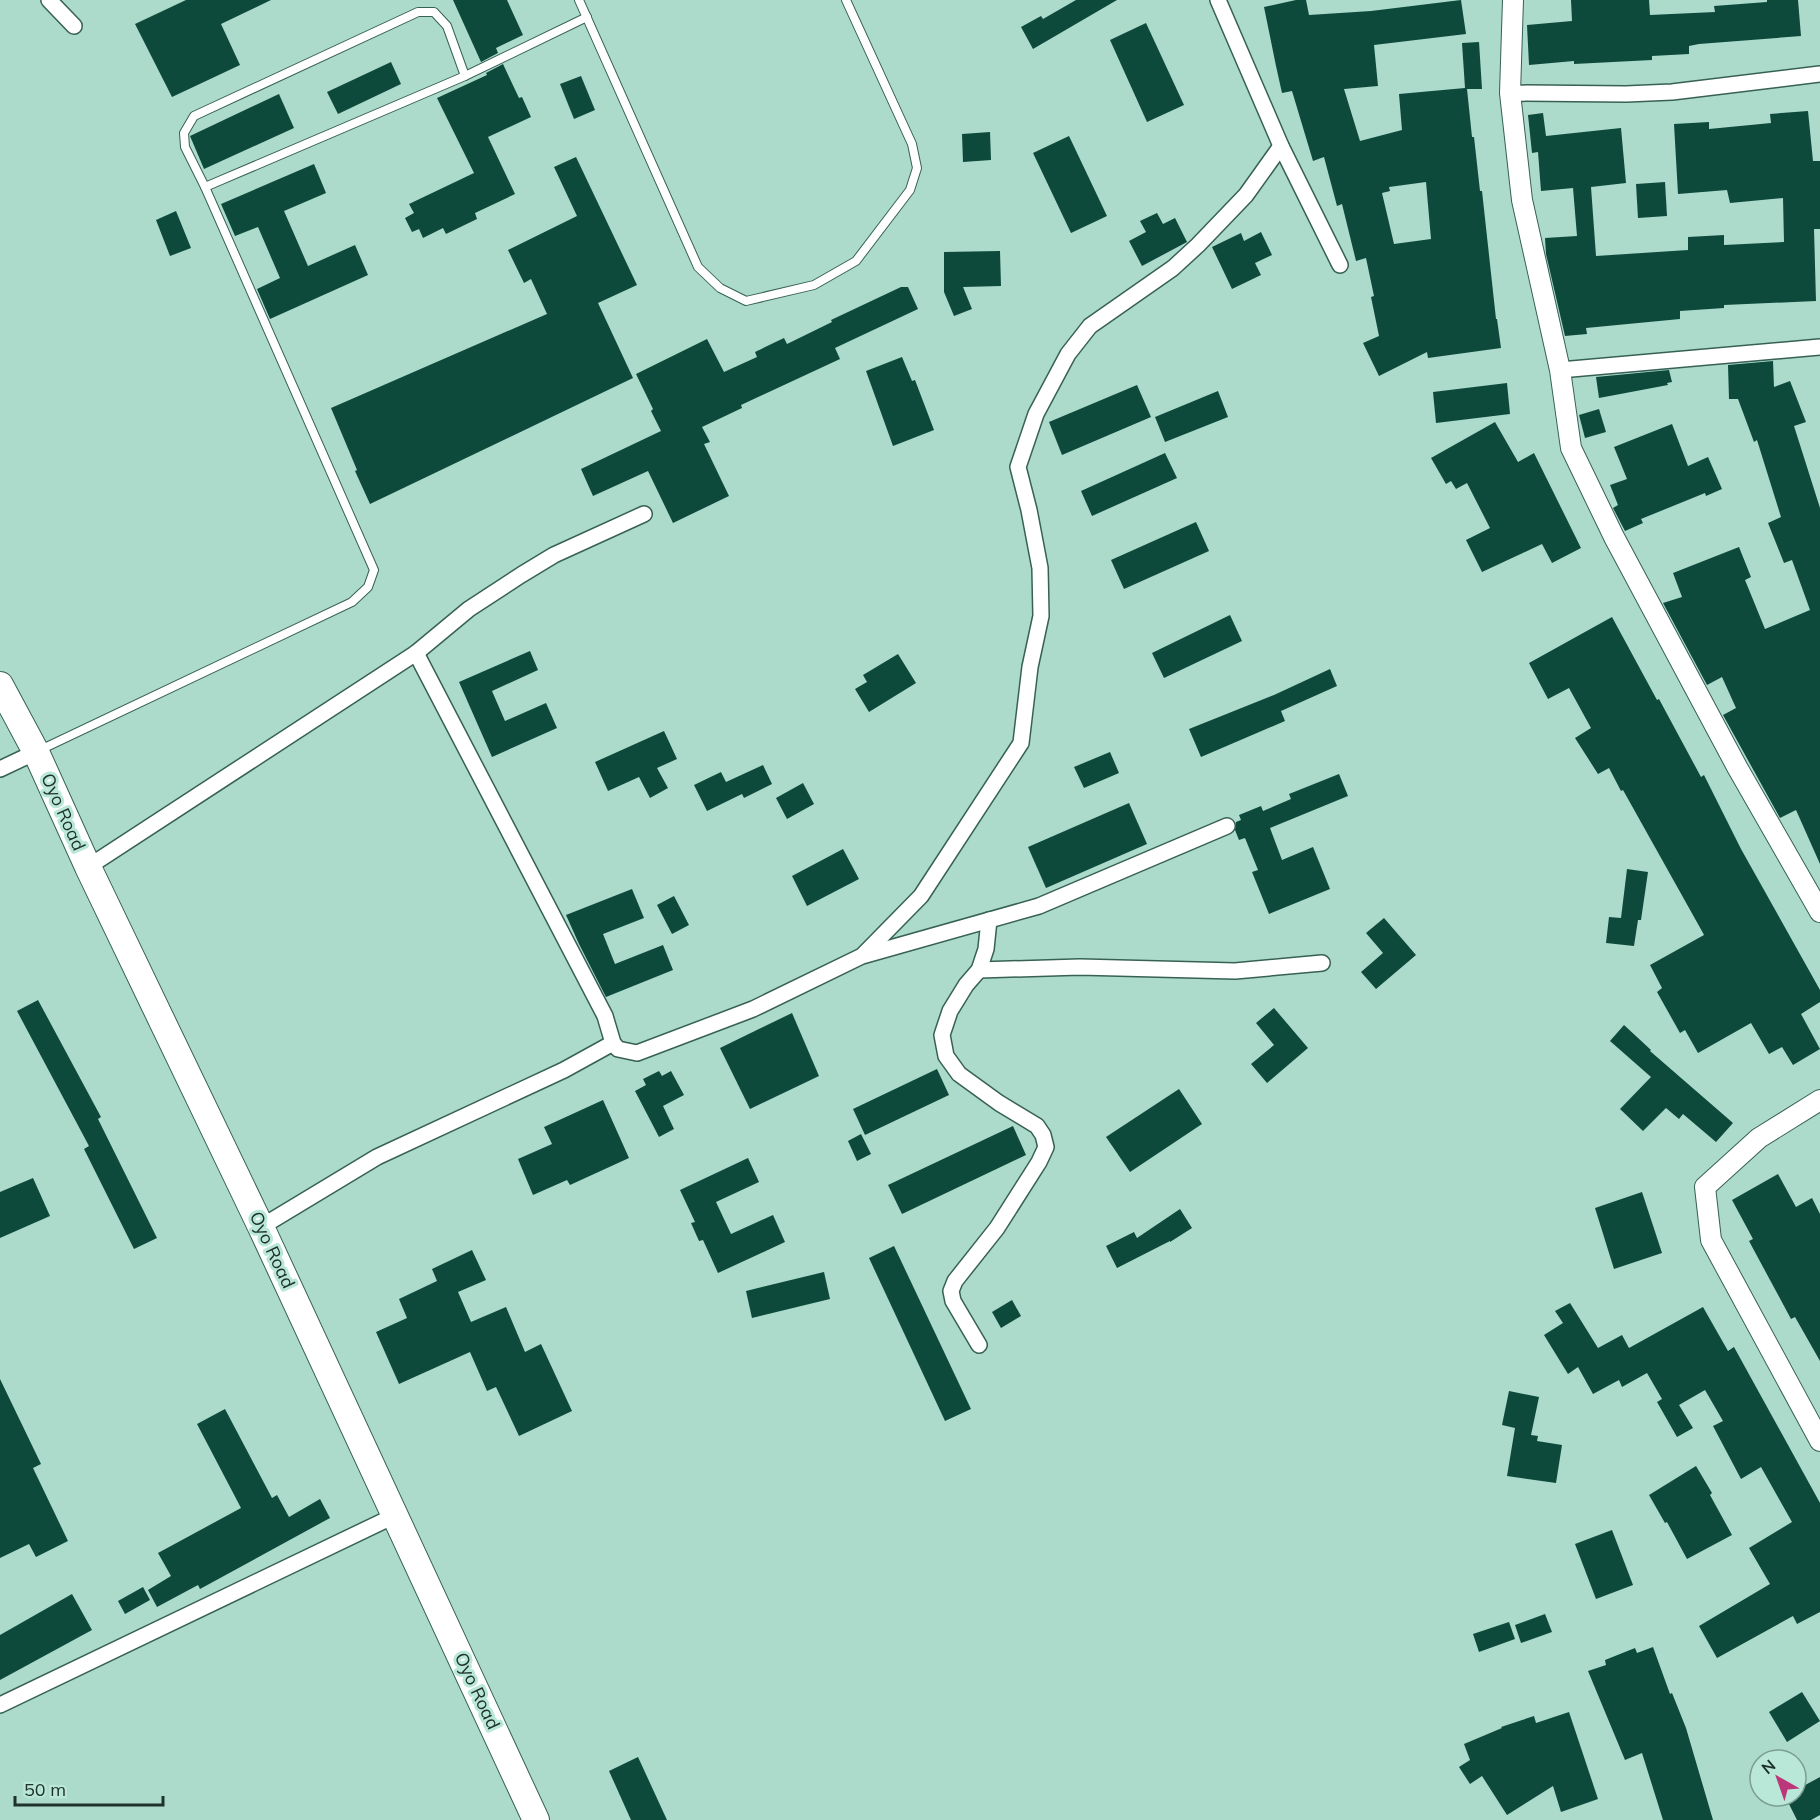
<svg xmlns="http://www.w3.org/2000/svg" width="1820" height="1820" font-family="Mulish,sans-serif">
	<rect width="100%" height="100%" fill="#acdacb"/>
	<!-- building -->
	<g fill="#0d4a3c" fill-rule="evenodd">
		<path d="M186 0H271L221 24 240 65 172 97 135 24Z"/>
		<path d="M453 0H507L523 35 496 48 498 53 481 62Z"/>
		<path d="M1076 0H1117L1033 49 1021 27 1041 16 1043 19Z"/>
		<path d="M1296 0H1306L1309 15 1371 11 1461 0 1466 34 1374 45 1378 86 1344 89 1360 141 1402 130 1399 94 1465 88 1462 43 1479 42 1482 89H1467L1472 137H1474L1480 191H1482L1496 319H1497L1501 348 1428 358 1427 352 1379 376 1363 343 1379 336 1371 297 1374 296 1366 258 1356 261 1342 204 1337 206 1324 157 1313 161 1292 91 1282 93 1276 66 1264 7ZM1426 182 1431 239 1394 244 1382 193 1390 191 1389 187Z"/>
		<path d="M1571 0H1649L1650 15 1715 12 1714 6 1767 2V0H1798L1801 36 1699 44 1689 46V54L1652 56V60L1574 64V61L1529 65 1527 25 1572 21Z"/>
		<path d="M1146 23 1184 105 1147 122 1110 40Z"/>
		<path d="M391 62 401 84 338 114 327 92Z"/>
		<path d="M503 64 519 98 522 97 531 117 488 137 515 194 475 213 477 219 446 234 443 228 423 238 419 229 412 232 405 218 414 213 409 204 474 173 437 98 487 75 486 73Z"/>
		<path d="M581 76 595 110 574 119 560 84Z"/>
		<path d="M279 94 294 128 204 169 190 136Z"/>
		<path d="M1808 111 1813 161H1820V229H1814L1816 301 1724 305V308L1680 311V319L1586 328 1587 334 1565 336 1546 254 1545 238 1577 236 1573 188 1541 191 1538 152 1532 153 1528 115 1543 113 1546 136 1621 128 1626 183 1591 187 1596 256 1688 250V237L1724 235V245L1784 242 1783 198 1730 203 1727 190 1678 194 1674 124 1709 122V129L1771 123 1770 114Z"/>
		<path d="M990 132 991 160 963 162 962 134Z"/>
		<path d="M1069 136 1107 216 1071 233 1033 153Z"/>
		<path d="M576 157 637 285 598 303 633 378 370 504 355 471 357 470 331 408 547 314 531 279 524 283 508 250 577 216 554 167Z"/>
		<path d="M314 164 326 193 284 211 308 266 355 245 368 275 270 319 257 289 280 278 258 227 235 236 221 204Z"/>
		<path d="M1665 182 1667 216 1638 218 1636 184Z"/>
		<path d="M176 211 191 248 170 256 156 220Z"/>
		<path d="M1157 213 1163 224 1175 218 1187 242 1142 266 1129 241 1146 232 1140 221Z"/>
		<path d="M1261 232 1272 255 1255 263 1261 275 1232 289 1212 247 1241 233 1244 241Z"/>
		<path d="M1000 251 1001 286 963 287 972 309 954 316 944 292V252Z"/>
		<path d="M901 287H908L918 309 835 348 840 359 741 405 742 408 702 427 710 442 704 444 729 496 673 523 648 471 593 496 581 469 661 431 651 411 653 409 636 374 707 339 724 372 757 357 755 352 784 338 787 344 832 322 831 320Z"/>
		<path d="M902 357 912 381 915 380 934 430 893 446 866 371Z"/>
		<path d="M1773 361 1774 387 1790 381 1806 422 1794 426 1820 508V864L1796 810 1780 818 1723 715 1736 708 1722 677 1707 685 1663 603 1682 597 1673 573 1739 547 1751 577 1745 580 1765 629 1810 610 1792 560 1784 563 1768 523 1781 517 1757 440 1754 442 1738 399H1729L1728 365Z"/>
		<path d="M1669 370 1672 382 1667 383 1668 385 1599 398 1596 377Z"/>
		<path d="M1507 383 1510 414 1436 423 1433 392Z"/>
		<path d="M1137 385 1151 417 1062 455 1049 422Z"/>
		<path d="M1218 391 1228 417 1165 442 1155 417Z"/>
		<path d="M1599 409 1606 432 1585 438 1579 415Z"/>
		<path d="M1495 422 1518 462 1534 453 1581 548 1552 563 1542 544 1482 572 1466 540 1490 528 1467 483 1456 489 1451 481 1446 484 1431 458Z"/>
		<path d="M1672 424 1688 466 1708 457 1722 489 1706 496 1705 493 1641 519 1643 523 1625 531 1613 508 1618 505 1610 485 1627 479 1614 447Z"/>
		<path d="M1165 453 1177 478 1092 516 1081 491Z"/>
		<path d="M1196 522 1209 551 1124 589 1111 560Z"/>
		<path d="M1230 615 1242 641 1164 678 1152 653Z"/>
		<path d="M1612 617 1657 700 1659 699 1701 777 1704 775 1741 849 1820 990V1002L1801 1014 1820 1049 1793 1065 1782 1047 1769 1054 1751 1023 1698 1053 1685 1030 1680 1033 1657 992 1662 988 1650 965 1704 935 1703 933 1623 790 1621 791 1609 768 1598 774 1575 738 1591 728 1569 688 1548 699 1529 663Z"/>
		<path d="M530 651 538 670 492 691 505 721 546 703 557 728 492 757 459 682Z"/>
		<path d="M898 654 916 683 869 712 855 689 867 682 863 675Z"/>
		<path d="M1330 669 1337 686 1281 711 1285 721 1201 757 1189 729 1274 695Z"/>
		<path d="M664 731 677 759 657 768 668 788 650 798 639 777 608 791 595 762Z"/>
		<path d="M1110 752 1119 773 1084 788 1074 767Z"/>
		<path d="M763 765 772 784 744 798 742 794 707 811 694 785 721 772 726 782Z"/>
		<path d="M1339 774 1348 796 1270 828 1282 860 1313 847 1330 889 1269 914 1252 872 1258 870 1245 838 1239 840 1235 830 1236 822 1241 820 1239 815 1261 806 1263 811 1291 799 1289 794Z"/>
		<path d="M803 783 814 804 787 819 776 798Z"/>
		<path d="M1129 803 1147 844 1046 888 1028 847Z"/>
		<path d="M843 849 859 879 807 906 792 876Z"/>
		<path d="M1627 869 1648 872 1641 920H1638L1634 946 1606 943 1609 917 1621 918Z"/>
		<path d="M632 889 644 918 603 934 615 964 663 945 673 970 606 997 579 944 566 915Z"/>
		<path d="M674 896 689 925 672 934 657 905Z"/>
		<path d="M1384 918 1416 955 1376 989 1361 972 1383 953 1366 933Z"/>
		<path d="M38 1000 101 1117 98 1119 157 1238 134 1249 84 1149 89 1146 17 1011Z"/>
		<path d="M1274 1008 1308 1048 1267 1083 1251 1064 1274 1045 1256 1023Z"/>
		<path d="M792 1013 819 1076 750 1109 720 1048Z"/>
		<path d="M1624 1025 1651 1050 1650 1051 1733 1123 1716 1142 1683 1114 1679 1119 1666 1108 1643 1131 1620 1109 1651 1077 1610 1041Z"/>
		<path d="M937 1069 949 1095 865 1135 853 1109Z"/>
		<path d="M659 1071 662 1076 671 1071 684 1095 663 1106 674 1129 659 1137 635 1091 646 1085 643 1079Z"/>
		<path d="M1179 1089 1202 1124 1130 1172 1106 1137Z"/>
		<path d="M603 1100 629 1158 570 1185 567 1180 533 1195 518 1159 552 1144 544 1127Z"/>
		<path d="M1013 1126 1026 1155 902 1214 888 1185Z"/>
		<path d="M861 1134 871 1154 857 1161 848 1141Z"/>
		<path d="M748 1158 759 1182 716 1202 731 1234 773 1215 785 1242 718 1273 703 1240 699 1241 691 1223 695 1222 680 1190Z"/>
		<path d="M1778 1174 1796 1207 1812 1198 1820 1214V1361L1795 1317 1791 1319 1749 1241 1753 1239 1732 1200Z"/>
		<path d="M33 1178 50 1216 0 1238V1192Z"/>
		<path d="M1642 1192 1662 1253 1614 1269 1595 1208Z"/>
		<path d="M1180 1209 1192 1228 1170 1242V1241L1117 1268 1106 1246 1134 1232 1137 1238Z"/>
		<path d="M894 1246 971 1409 945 1421 869 1258Z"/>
		<path d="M472 1250 486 1280 458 1292 471 1322 506 1307 525 1352 541 1344 572 1411 519 1436 496 1387 487 1391 470 1352 399 1384 376 1332 407 1318 399 1299 437 1281 432 1269Z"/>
		<path d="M824 1272 830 1299 752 1318 746 1291Z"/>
		<path d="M1012 1300 1021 1316 1001 1328 992 1312Z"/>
		<path d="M1570 1303 1598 1348 1622 1335 1629 1348 1703 1307 1728 1351 1734 1347 1820 1503V1612L1797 1624 1793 1616 1717 1658 1699 1626 1770 1584 1749 1548 1792 1522 1761 1467 1741 1479 1713 1426 1723 1421 1705 1390 1679 1405 1693 1428 1677 1437 1657 1402 1662 1399 1647 1373 1622 1387 1619 1380 1593 1394 1578 1367 1568 1374 1544 1335 1563 1323 1555 1311Z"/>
		<path d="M0 1379 41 1464 33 1468 68 1541 36 1557 29 1544 0 1558Z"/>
		<path d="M1509 1391 1539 1397 1531 1435 1538 1436 1537 1441 1562 1445 1556 1483 1507 1476 1515 1428 1502 1425Z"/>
		<path d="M225 1409 272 1498 277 1495 289 1517 320 1499 330 1518 200 1589 198 1585 157 1607 148 1590 171 1576 158 1553 241 1508 197 1424Z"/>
		<path d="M1696 1466 1712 1493 1710 1495 1732 1535 1687 1559 1667 1522 1665 1523 1649 1495Z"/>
		<path d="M1612 1530 1633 1585 1596 1599 1575 1544Z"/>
		<path d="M143 1587 150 1600 125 1614 118 1601Z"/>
		<path d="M72 1594 92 1630 0 1680V1635Z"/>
		<path d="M1545 1614 1552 1632 1521 1643 1515 1625Z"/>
		<path d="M1509 1622 1515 1639 1479 1652 1473 1634Z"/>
		<path d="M1653 1647 1670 1694 1672 1693 1686 1728 1713 1820H1663L1642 1753 1625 1760 1588 1671 1606 1665 1605 1660 1635 1648 1637 1653Z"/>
		<path d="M1802 1692 1820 1721 1787 1742 1769 1712Z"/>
		<path d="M1569 1712 1598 1799 1561 1812 1553 1786 1507 1815 1482 1776 1470 1784 1459 1767 1470 1760 1464 1744 1502 1728 1501 1727 1534 1716 1536 1723Z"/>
		<path d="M638 1757 667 1820H631L609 1771Z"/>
		<path d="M1820 1777V1815L1811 1820H1797L1785 1796H1796V1790Z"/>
	</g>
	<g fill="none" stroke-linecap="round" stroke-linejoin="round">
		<defs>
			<g id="service">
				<path d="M579 0 698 267 720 288 746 301 814 285 856 261 910 190 917 168 912 144 846 0"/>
				<path d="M205 187 465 76 587 17"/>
				<path d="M40 750 352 602 368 587 374 570 205 187 185 147 184 133 194 116 418 12H434L447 26 465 76"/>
			</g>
			<g id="minor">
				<path d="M49 0 74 26"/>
				<path d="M1218 0 1281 146 1340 265"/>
				<path d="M1510 93 1626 94 1672 92 1820 74"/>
				<path d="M1560 370 1820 347"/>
				<path d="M416 653 605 1016 613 1043 618 1049 637 1053 753 1009 862 956 1039 906 1227 826"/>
				<path d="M0 769 36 752"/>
				<path d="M88 867 416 653 469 609 521 575 554 555 644 514"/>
				<path d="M864 954 921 896 1021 743 1030 667 1041 616 1040 568 1029 510 1018 467 1036 414 1068 354 1090 326 1173 268 1198 245 1246 195 1281 146"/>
				<path d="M979 970 1080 967 1235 971 1322 963"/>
				<path d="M261 1227 377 1157 564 1070 613 1043"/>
				<path d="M979 1345 953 1301 951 1291 955 1281 997 1228 1039 1162 1046 1147 1043 1135 1037 1126 999 1103 959 1074 946 1056 942 1035 950 1011 966 985 979 970 986 949 989 920"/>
				<path d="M0 1705 396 1515"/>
			</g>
			<g id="tertiary">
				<path d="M1513 0 1510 93 1522 200 1560 370 1571 448 1614 537 1737 767 1820 912"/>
				<path d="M1820 1100 1759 1138 1705 1187 1711 1240 1820 1441"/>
			</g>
			<path id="trunk" d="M0 685 36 752 88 867 261 1227 536 1820"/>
		</defs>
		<!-- service casing -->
		<use href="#service" stroke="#376155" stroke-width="10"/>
		<!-- minor casing -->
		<use href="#minor" stroke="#376155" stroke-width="18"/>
		<!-- tertiary casing -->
		<use href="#tertiary" stroke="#376155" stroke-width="22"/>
		<!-- trunk casing -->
		<use href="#trunk" stroke="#376155" stroke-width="28"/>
		<!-- service -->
		<use href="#service" stroke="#fff" stroke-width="8"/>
		<!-- minor -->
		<use href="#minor" stroke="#fff" stroke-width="15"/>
		<!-- tertiary -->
		<use href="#tertiary" stroke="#fff" stroke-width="20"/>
		<!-- trunk -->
		<use href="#trunk" stroke="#fff" stroke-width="26"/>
	</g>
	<g text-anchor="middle" stroke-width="6" stroke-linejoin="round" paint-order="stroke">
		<!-- street labels -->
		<g font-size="18" fill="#20322c" stroke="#b9e7d8">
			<text transform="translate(63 812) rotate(66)" y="6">Oyo Road</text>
			<text transform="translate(272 1250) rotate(65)" y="6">Oyo Road</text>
			<text transform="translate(477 1691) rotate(65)" y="6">Oyo Road</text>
		</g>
	</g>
	<!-- north arrow -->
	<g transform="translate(1778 1778) rotate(320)"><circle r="28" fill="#b9e7d8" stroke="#7c9f93" stroke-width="1.5"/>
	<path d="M0-4.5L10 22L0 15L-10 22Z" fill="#bc377a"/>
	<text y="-9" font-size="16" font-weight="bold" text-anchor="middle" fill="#20322c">N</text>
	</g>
	<!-- scale -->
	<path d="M15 1796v9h148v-9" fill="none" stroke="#20322c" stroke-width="3"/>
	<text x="24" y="1796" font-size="18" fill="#20322c" stroke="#b9e7d8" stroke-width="4.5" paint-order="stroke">50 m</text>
</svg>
